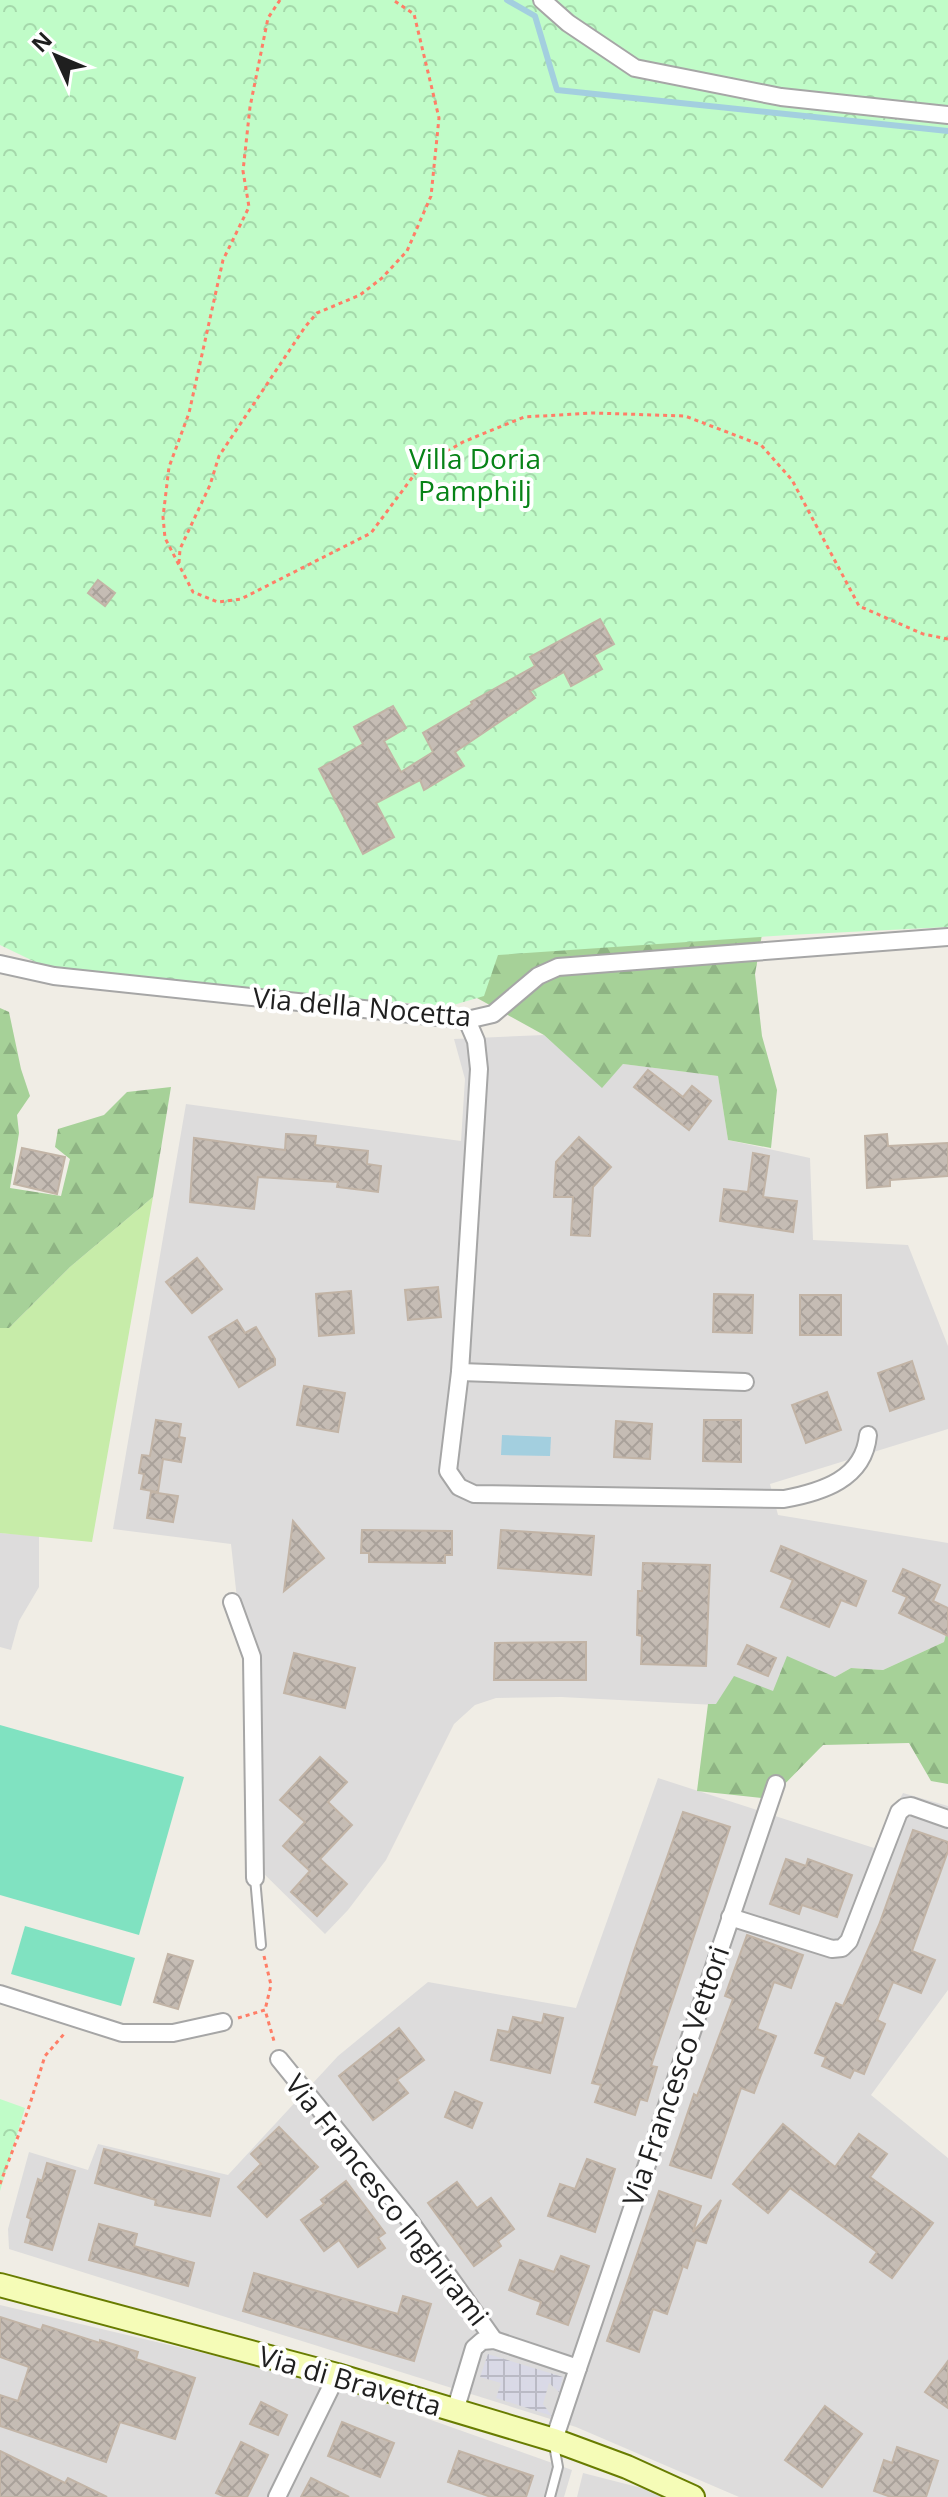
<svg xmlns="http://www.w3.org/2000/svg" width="948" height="2497" font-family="'Open Sans',sans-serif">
	<defs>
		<pattern id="forest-firs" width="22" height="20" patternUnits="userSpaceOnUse" patternTransform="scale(2)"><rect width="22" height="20" fill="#a6d198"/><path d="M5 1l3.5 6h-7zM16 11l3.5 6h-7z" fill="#8eb383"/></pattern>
		<pattern id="park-crowns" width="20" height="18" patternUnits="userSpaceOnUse" patternTransform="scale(2)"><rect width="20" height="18" fill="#c0fcc8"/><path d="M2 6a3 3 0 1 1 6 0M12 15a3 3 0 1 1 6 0" fill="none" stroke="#a5d8ab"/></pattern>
		<pattern id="plaza-grid" width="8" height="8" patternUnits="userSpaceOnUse" patternTransform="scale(2)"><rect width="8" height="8" fill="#d9d9e6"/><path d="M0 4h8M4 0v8" fill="none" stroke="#babac5"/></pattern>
		<pattern id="building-cross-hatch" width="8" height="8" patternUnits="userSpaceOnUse" patternTransform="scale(2)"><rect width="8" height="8" fill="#c5bcb4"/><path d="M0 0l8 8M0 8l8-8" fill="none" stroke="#a9a19a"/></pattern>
	</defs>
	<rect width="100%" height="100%" fill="#f0ede5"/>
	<!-- residential -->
	<g fill="#dddcdc">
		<path d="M544 1035 602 1087 623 1064 718 1076 728 1140 810 1158 813 1240 908 1245 948 1346V1429L770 1484 778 1515 948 1543V1626L944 1642 883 1670 851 1668 835 1677 716 1705 561 1697 496 1698 475 1705 454 1724 386 1860 348 1910 325 1934 255 1865 240 1626 231 1544 113 1529 186 1104 461 1141 465 1079 454 1039Z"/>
		<path d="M0 1533 39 1536V1587L19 1621 11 1650 0 1647Z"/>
		<path d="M658 1778 874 1848 903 1793 948 1806V1990L871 2095 948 2158V2497H739L576 2427 9 2249 8 2229 29 2152 88 2170 98 2144 228 2175 338 2056 428 1982 576 2008Z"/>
		<path d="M0 2305 321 2381 572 2470 564 2497H0Z"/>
		<path d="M583 2473 661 2493 668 2497H577Z"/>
	</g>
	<!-- grass -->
	<path fill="#c7eca9" d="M153 1197 92 1542 0 1533V1328H9L70 1267Z"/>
	<!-- forest -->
	<g fill="url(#forest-firs)">
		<path d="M416 887 769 895 755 974 762 1036 777 1090 771 1148 728 1140 718 1076 623 1064 602 1088 544 1035 448 982Z"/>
		<path d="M0 1008 9 1012 21 1069 30 1096 17 1115 19 1133 10 1188 61 1196 70 1159 55 1147 58 1129 104 1115 127 1092 171 1087 153 1197 70 1267 9 1328H0Z"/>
		<path d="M948 1626V1784L931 1781 909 1743 823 1745 770 1799 697 1791 708 1704H716L734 1676 773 1691 787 1656 835 1677 851 1668 883 1670 944 1642Z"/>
	</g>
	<!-- park -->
	<g fill="url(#park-crowns)">
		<path d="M0 0H948V927L789 935 498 955 484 996 450 1006 195 987 52 970 0 945Z"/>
		<path d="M0 2099 25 2108 0 2191Z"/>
	</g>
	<!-- pitch -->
	<g fill="#80e2c1">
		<path d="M0 1725 184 1777 139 1935 0 1895Z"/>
		<path d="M25 1926 135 1958 121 2006 11 1974Z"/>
	</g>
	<!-- plaza -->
	<path fill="url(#plaza-grid)" d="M488 2354 563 2377 559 2392 549 2383 543 2404 552 2416 496 2398 501 2383 480 2377Z"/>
	<!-- water -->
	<path fill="#a3cfdf" d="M502 1435 551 1437 550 1456 501 1455Z"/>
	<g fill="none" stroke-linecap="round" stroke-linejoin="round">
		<!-- stream -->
		<path stroke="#a3cfdf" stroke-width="6" d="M507 0 535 16 557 90 948 131"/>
	</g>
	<!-- building -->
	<g fill="url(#building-cross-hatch)" stroke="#c2b4a6" stroke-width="2">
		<path d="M98 580 115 593 105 606 88 593Z"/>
		<path d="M600 619 614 644 594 655 602 669 571 686 564 672 530 691 535 698 455 752 464 766 424 790 420 780 376 803 394 837 363 854 319 769 363 744 354 727 393 706 406 728 384 741 401 772 433 752 423 733 472 704 471 702 535 666 530 657Z"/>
		<path d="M648 1070 683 1097 692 1086 711 1101 689 1130 634 1087Z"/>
		<path d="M286 1134 316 1136 315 1145 368 1151 367 1164 381 1166 378 1192 337 1187 338 1182 258 1177 254 1209 190 1202 194 1138 285 1150Z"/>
		<path d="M887 1134 888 1146 948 1143V1176L890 1180V1186L867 1188 865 1136Z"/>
		<path d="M579 1137 611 1167 593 1187 590 1236 571 1235 573 1197H554L556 1162Z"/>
		<path d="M22 1148 65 1157 57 1194 14 1184Z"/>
		<path d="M753 1153 769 1156 763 1197 797 1201 793 1232 720 1221 724 1189 748 1192Z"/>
		<path d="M197 1258 222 1289 192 1313 166 1282Z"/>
		<path d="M438 1287 441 1317 408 1320 405 1290Z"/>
		<path d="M351 1291 354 1333 319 1336 316 1294Z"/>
		<path d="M714 1294 753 1295 752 1333 713 1332Z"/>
		<rect x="800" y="1295" width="41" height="40"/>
		<path d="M237 1320 245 1333 256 1327 275 1359V1365L239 1387 209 1337Z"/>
		<path d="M912 1361 924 1399 890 1411 878 1373Z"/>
		<path d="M304 1386 345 1393 338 1432 297 1425Z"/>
		<path d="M827 1392 841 1430 806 1443 792 1405Z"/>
		<path d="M156 1420 181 1424 179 1437 185 1438 181 1462 163 1459 158 1492 141 1489 144 1474 139 1473 142 1455 150 1456Z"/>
		<path d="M704 1420H741V1462L703 1461Z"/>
		<path d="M616 1421 652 1424 650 1459 614 1457Z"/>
		<path d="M151 1492 178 1496 173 1522 147 1518Z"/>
		<path d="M293 1521 324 1558 284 1591Z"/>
		<path d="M362 1530 452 1531V1555H445V1563L369 1562V1553H361Z"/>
		<path d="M501 1530 594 1536 591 1575 498 1568Z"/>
		<path d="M781 1546 866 1581 856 1606 841 1600 829 1627 781 1607 793 1580 771 1571Z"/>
		<path d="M643 1563 710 1565 706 1666 641 1664 642 1636 637 1635 638 1591H642Z"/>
		<path d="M903 1569 940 1585 933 1601 948 1608V1636L899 1613 907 1597 893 1591Z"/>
		<path d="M586 1642V1680H494L495 1643Z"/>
		<path d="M747 1645 776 1658 768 1676 738 1664Z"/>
		<path d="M294 1653 355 1668 345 1708 284 1693Z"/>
		<path d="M320 1757 347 1782 328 1802 352 1825 320 1859 347 1884 317 1916 291 1892 310 1871 283 1846 305 1822 280 1800Z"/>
		<path d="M683 1812 730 1827 651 2066 657 2067 647 2101 640 2099 635 2115 595 2102 601 2085 592 2083 634 1951Z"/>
		<path d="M913 1830 948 1842V1851L912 1951 935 1960 921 1993 893 1982 877 2020 885 2024 864 2074 854 2070 850 2078 822 2066 826 2057 815 2053 836 2003 843 2006 879 1925Z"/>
		<path d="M786 1859 806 1866 808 1859 852 1875 837 1917 802 1905 799 1914 770 1904Z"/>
		<path d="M747 1935 803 1955 791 1988 774 1982 757 2029 776 2036 754 2093 741 2088 711 2178 670 2165 694 2094 697 2096 733 1999 725 1996Z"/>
		<path d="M168 1954 193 1961 178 2009 154 2002Z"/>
		<path d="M544 2014 563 2018 550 2073 491 2060 498 2030 509 2032 513 2017 542 2023Z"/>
		<path d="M399 2028 424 2060 397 2080 408 2093 373 2120 339 2076Z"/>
		<path d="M455 2092 482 2103 472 2128 445 2117Z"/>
		<path d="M783 2124 835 2167 859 2134 887 2154 870 2177 933 2223 892 2278 870 2262 877 2252 790 2188 768 2213 733 2184Z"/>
		<path d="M279 2127 318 2167 267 2217 238 2187 261 2164 251 2154Z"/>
		<path d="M104 2149 219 2179 210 2216 155 2205 156 2200 95 2183Z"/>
		<path d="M587 2159 615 2169 595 2232 548 2216 560 2184 575 2189Z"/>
		<path d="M47 2163 75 2171 52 2250 25 2242 31 2219 27 2217 38 2179 42 2181Z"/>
		<path d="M346 2181 385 2233 378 2238 385 2248 358 2267 339 2240 324 2251 301 2220 324 2204 321 2200Z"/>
		<path d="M457 2182 477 2208 491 2198 514 2229 498 2241 501 2246 474 2266 428 2203Z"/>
		<path d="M659 2191 701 2206 693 2232 721 2200 706 2243 696 2240 687 2268 683 2266 667 2314 653 2309 639 2352 607 2341Z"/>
		<path d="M99 2224 137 2234 134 2246 194 2263 188 2286 89 2260Z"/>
		<path d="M561 2256 589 2266 568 2325 537 2314 541 2302 509 2290 520 2260 554 2272Z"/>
		<path d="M254 2273 398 2314 403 2296 431 2304 414 2361 243 2311Z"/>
		<path d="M0 2317 41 2330 43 2325 100 2343V2340L138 2352 136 2359 195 2378 175 2439 120 2422 106 2462 0 2426V2395L18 2401 29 2367 0 2357Z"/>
		<path d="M948 2361V2408L925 2392Z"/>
		<path d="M261 2402 287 2415 278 2435 250 2424Z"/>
		<path d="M825 2406 862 2434 822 2487 785 2460Z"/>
		<path d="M342 2422 394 2443 380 2477 328 2456Z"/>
		<path d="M241 2442 268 2455 247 2497H225L216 2493Z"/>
		<path d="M897 2447 938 2461 926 2497H891L874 2491 884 2460 892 2463Z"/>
		<path d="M0 2451 65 2483 68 2478 107 2497H0Z"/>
		<path d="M459 2451 533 2476 526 2497H491L448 2482Z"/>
		<path d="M311 2478 349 2497H301Z"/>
	</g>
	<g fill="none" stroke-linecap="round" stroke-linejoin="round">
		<defs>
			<g id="lane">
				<path d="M255 1878 261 1945"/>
				<path d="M550 2497 558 2467 554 2445"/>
			</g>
			<g id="street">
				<path d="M542 0 568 23 635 68 781 97 948 115"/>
				<path d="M0 964 54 976 467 1020 493 1014 538 976 558 967 948 937"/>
				<path d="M467 1020 476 1041 479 1069 460 1372 448 1471 459 1487 474 1494 784 1499C822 1492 864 1479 868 1435"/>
				<path d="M460 1372 745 1382"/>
				<path d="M232 1602 252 1657 255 1878"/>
				<path d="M730 1917 832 1949 842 1948 849 1941 899 1812 905 1807 911 1806 948 1819"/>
				<path d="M0 1994 122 2033H173L223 2022"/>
				<path d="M279 2059 407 2217 494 2340"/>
				<path d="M578 2368 776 1784"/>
				<path d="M455 2411 474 2348 482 2341 494 2340 578 2368 554 2440"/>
				<path d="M277 2497 337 2375"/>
			</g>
			<path id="secondary" d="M0 2285 337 2375 554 2440 627 2467 693 2497"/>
		</defs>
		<!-- lane casing -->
		<use href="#lane" stroke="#a6a6a6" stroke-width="12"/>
		<!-- street casing -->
		<use href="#street" stroke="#a6a6a6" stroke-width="20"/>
		<!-- secondary casing -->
		<use href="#secondary" stroke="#687c00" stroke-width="26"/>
		<!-- path -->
		<g stroke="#ff7e67" stroke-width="3" stroke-dasharray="4 4" stroke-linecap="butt">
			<path d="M280 0 268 18 250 107 243 171 249 207 223 260 189 413 169 467 163 517 165 538 193 592 218 602 241 599 371 533 420 467 463 442 524 417 593 413 685 416 761 445 792 480 859 606 923 634 948 639"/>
			<path d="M179 563 180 549 210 485 219 456 305 327 317 313 360 295 382 278 407 251 431 196 439 118 414 14 393 0"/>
			<path d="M264 1956 271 1985 265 2010"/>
			<path d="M238 2018 265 2010 274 2041"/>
			<path d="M0 2184 28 2110 45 2056 64 2034"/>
		</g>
		<!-- lane -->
		<use href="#lane" stroke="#fff" stroke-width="8"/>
		<!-- street -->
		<use href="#street" stroke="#fff" stroke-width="16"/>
		<!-- secondary -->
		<use href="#secondary" stroke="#f5fcb7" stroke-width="22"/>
	</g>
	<g text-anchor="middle" stroke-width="8" stroke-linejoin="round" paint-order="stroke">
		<!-- park labels -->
		<g font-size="28" fill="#078317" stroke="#fff">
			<text x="475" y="469">Villa Doria<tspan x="475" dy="32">Pamphilj</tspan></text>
		</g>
		<!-- street labels -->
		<g font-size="28" fill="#1f1f1f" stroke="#fff">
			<text transform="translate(362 1007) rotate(5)" y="10">Via della Nocetta</text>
			<text transform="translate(676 2076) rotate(-71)" y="10">Via Francesco Vettori</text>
			<text transform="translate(387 2200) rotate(52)" y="10">Via Francesco Inghirami</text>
			<text transform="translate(350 2381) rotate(16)" y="10">Via di Bravetta</text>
		</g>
	</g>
	<!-- north arrow -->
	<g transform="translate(56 56) rotate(314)" stroke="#ffffff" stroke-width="6" paint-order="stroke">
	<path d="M0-6L14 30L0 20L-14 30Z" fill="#1f1f1f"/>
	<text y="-12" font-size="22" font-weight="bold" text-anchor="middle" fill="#1f1f1f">N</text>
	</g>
</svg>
